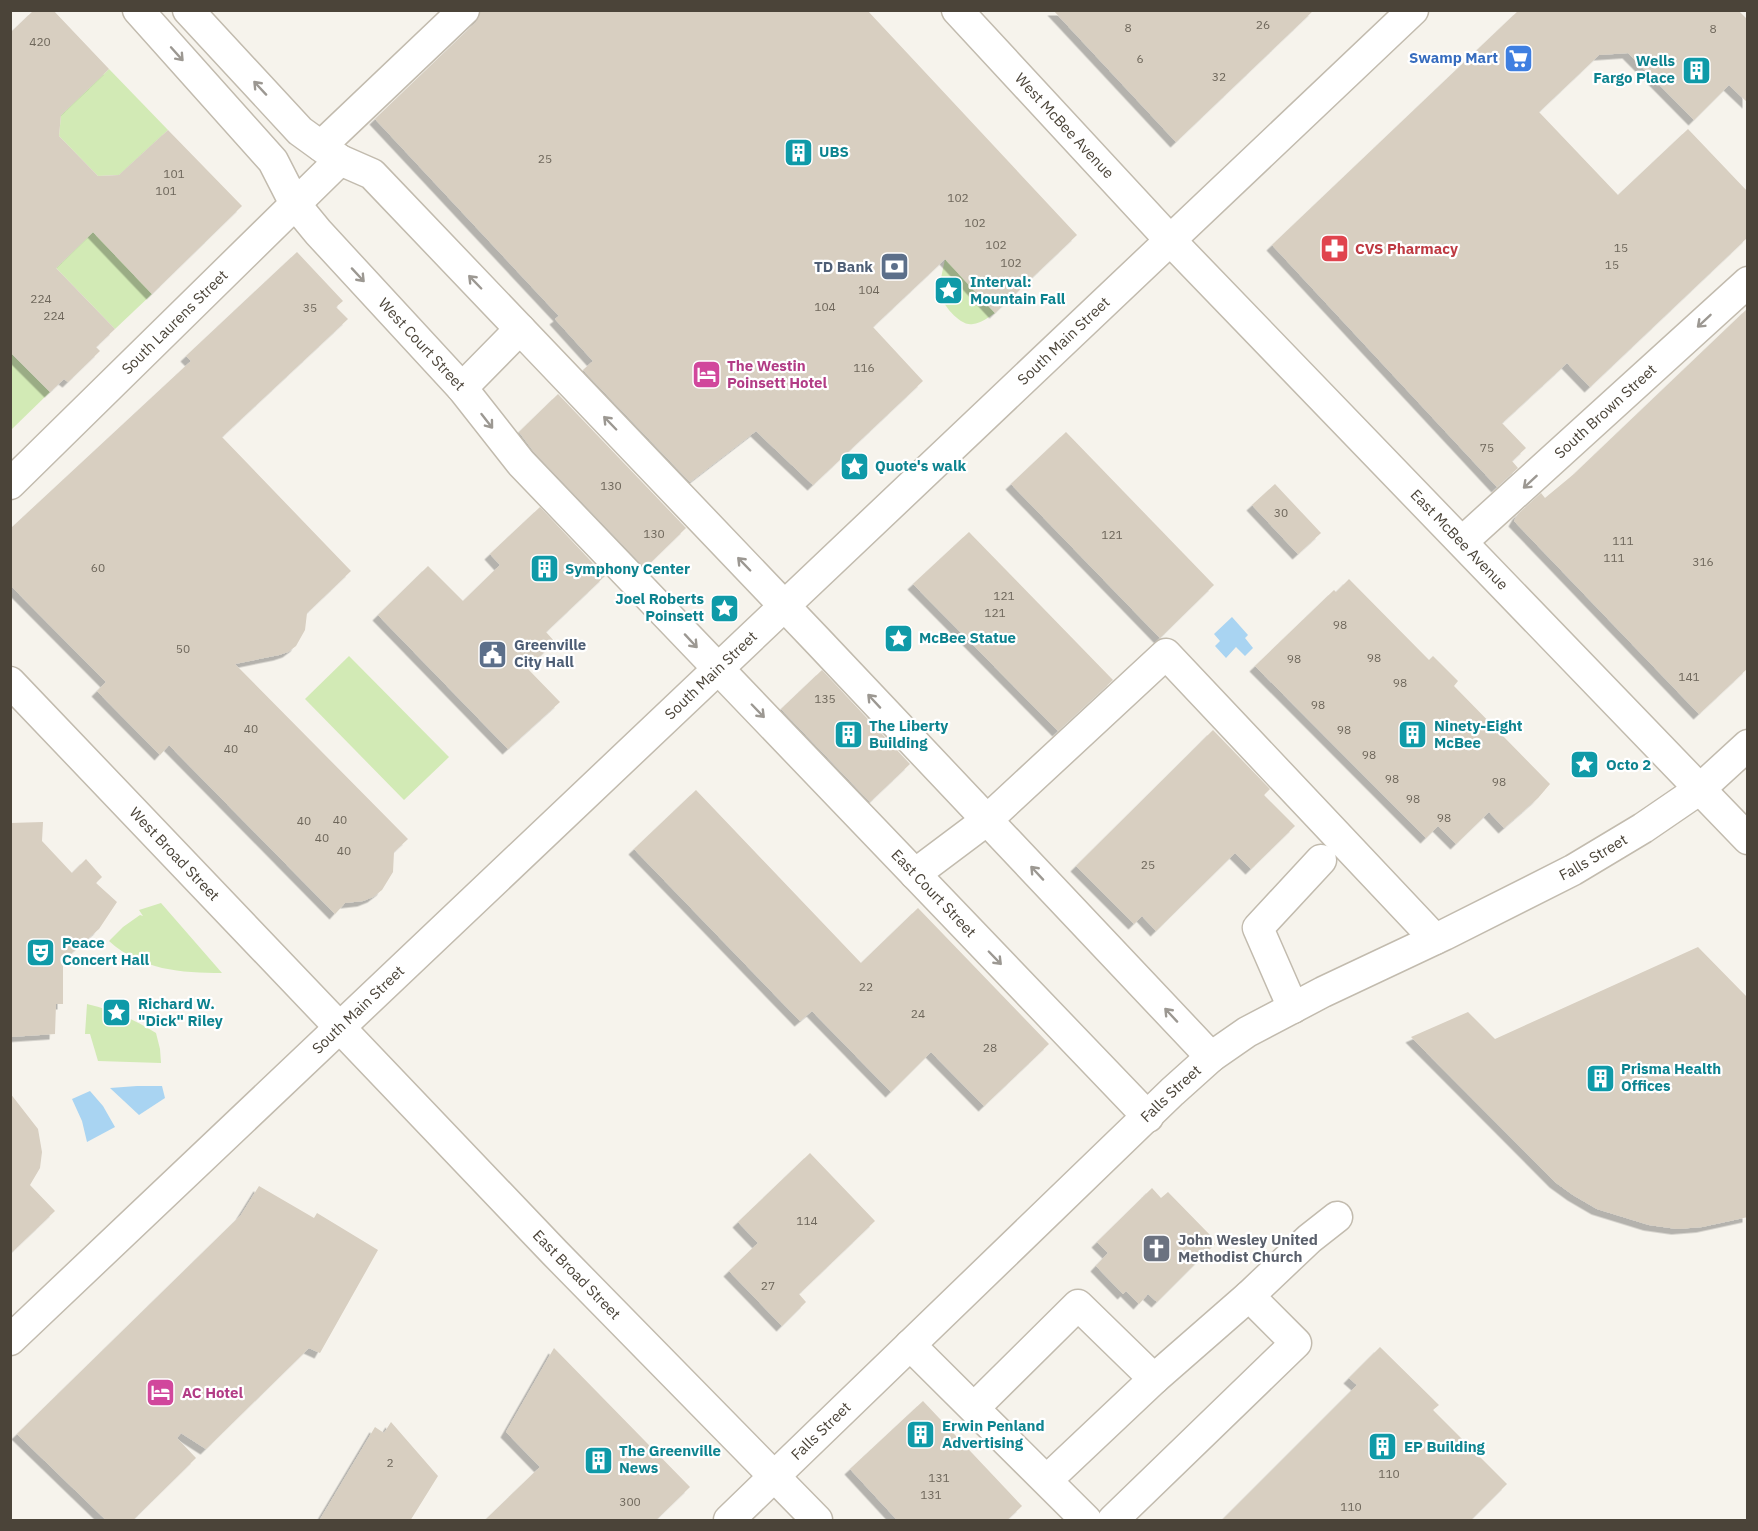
<svg xmlns="http://www.w3.org/2000/svg" width="1758" height="1531" font-family="'IBM Plex Sans',sans-serif">
	<defs>
		<filter id="shadow"><feDropShadow dx="-5.5" dy="5.5" stdDeviation="0" flood-color="#0004"/></filter>
	</defs>
	<rect width="100%" height="100%" fill="#f6f3ec"/>
	<!-- green -->
	<g fill="#d2eab5">
		<path d="M109 69 168 130 119 175 98 176 59 136 61 115Z"/>
		<path d="M93 232 152 294 115 329 56 268Z"/>
		<path d="M945 259 995 313C989 317 981 323 973 324 961 327 942 305 940 293 939 283 943 270 945 259Z"/>
		<path d="M10 352 50 392 12 429 10 427Z"/>
		<path d="M349 656 449 757 404 800 305 699Z"/>
		<path d="M161 903 222 973C181 973 141 970 109 941L123 927 140 915 143 916 139 910Z"/>
		<path d="M87 1004C112 1010 134 1019 156 1033L160 1049 161 1063 98 1061 90 1034H85Z"/>
	</g>
	<!-- water -->
	<g fill="#a9d4f2">
		<path d="M1232 617 1248 635 1245 638 1253 648 1245 656 1236 647 1226 658 1215 646 1220 641 1214 634Z"/>
		<path d="M137 1086H162L165 1098 139 1115 110 1088Z"/>
		<path d="M90 1091 103 1106 115 1127 87 1142 82 1121 72 1099Z"/>
	</g>
	<!-- building -->
	<g fill="#d8cfc1" filter="url(#shadow)">
		<path d="M34 10H53L109 69 61 115 59 136 98 176 119 175 168 130 242 206 152 294 93 232 56 268 115 329 96 347 100 351 68 382 64 379 50 392 10 352V33Z"/>
		<path d="M481 10H867L1077 235 995 313 945 259 873 327 923 381 813 485 756 431 690 482 583 370 593 361 555 319 559 316 375 119 476 22Z"/>
		<path d="M1053 10H1314L1176 142Z"/>
		<path d="M1519 10H1738L1748 20V103L1729 85 1694 120 1628 53 1599 55 1539 112 1618 195 1688 129 1748 192V237L1590 387 1567 363 1502 423 1526 448 1512 461 1518 468 1497 487 1272 245Z"/>
		<path d="M297 252 343 301 336 307 348 319 222 437 351 571 307 613 305 630 296 646 288 652 279 655 235 664 408 839 394 852 393 872 382 890 373 897 363 901 345 903 335 914 169 745 160 755 97 691 106 682 10 585V529L191 361 186 356Z"/>
		<path d="M1748 308V668L1699 714 1514 521 1518 514 1541 493 1545 498 1574 474Z"/>
		<path d="M558 394 686 528 645 568 534 452 519 432Z"/>
		<path d="M1066 432 1214 585 1160 638 1011 484Z"/>
		<path d="M1275 484 1321 533 1298 554 1252 505Z"/>
		<path d="M540 507 605 576 546 632 555 642 527 668 560 702 508 749 378 615 428 566 463 601 500 565 490 554Z"/>
		<path d="M969 532 1113 680 1058 731 913 584Z"/>
		<path d="M1349 579 1429 660 1433 656 1458 681 1454 686 1550 784 1538 798 1504 828 1489 812 1456 844 1438 826 1426 838 1255 666 1334 590 1336 592Z"/>
		<path d="M822 670 910 764 870 802 781 709Z"/>
		<path d="M1213 730 1270 789 1264 795 1295 826 1251 869 1235 853 1156 931 1142 916 1134 924 1076 866Z"/>
		<path d="M696 790 861 963 918 908 1049 1044 984 1106 931 1052 891 1092 812 1011 800 1021 634 849Z"/>
		<path d="M43 822 42 841 72 873 86 859 102 877 96 883 117 902 99 929 63 960V1004H56L55 1034 10 1037V823Z"/>
		<path d="M1698 947 1748 998V1217L1702 1227 1677 1229 1649 1225 1597 1209 1573 1195 1555 1182 1411 1037 1468 1012 1495 1039Z"/>
		<path d="M10 1093 38 1129 42 1152 40 1168 30 1185 55 1211 10 1254Z"/>
		<path d="M810 1153 875 1221 799 1294 806 1302 782 1326 729 1271 758 1243 738 1222Z"/>
		<path d="M259 1186 314 1218 317 1213 378 1250 320 1353 309 1348 206 1449 181 1433 177 1438 196 1458 132 1521H107L17 1434 241 1215Z"/>
		<path d="M1152 1188 1161 1198 1168 1192 1211 1236 1209 1238 1215 1244 1157 1302 1148 1294 1139 1304 1126 1291 1123 1294 1096 1266 1108 1253 1097 1242Z"/>
		<path d="M1380 1347 1439 1405 1433 1410 1507 1484 1470 1521H1221L1357 1385 1349 1378Z"/>
		<path d="M554 1348 690 1487 655 1521H484L540 1467 506 1432Z"/>
		<path d="M923 1401 1022 1506 1006 1521H898L850 1469Z"/>
		<path d="M391 1422 438 1476 410 1521H319L375 1427 384 1433Z"/>
	</g>
	<g fill="none" stroke-linecap="round" stroke-linejoin="round">
		<defs>
			<g id="minor">
				<path id="s1" d="M138 10 273 161 295 204 318 232 462 388 521 463 1148 1117"/>
				<path d="M188 10 300 131 340 160 372 174 816 639 1211 1057"/>
				<path id="s2" d="M957 10 1170 240 1748 839"/>
				<path d="M321 146 464 10"/>
				<path d="M462 388 520 329"/>
				<path id="s3" d="M10 484 340 160"/>
				<path id="s4" d="M1462 542 1748 282"/>
				<path id="s5" d="M10 682 555 1253 817 1520"/>
				<path d="M915 874 987 820 1166 654 1435 939"/>
				<path d="M1293 1008 1258 928 1321 860"/>
				<path d="M1249 1296 1309 1239 1337 1217"/>
				<path id="s6" d="M10 1340 1413 10"/>
				<path d="M910 1345 1086 1520"/>
				<path d="M974 1408 1078 1305 1154 1379 1249 1296 1296 1343 1113 1520"/>
				<path d="M1047 1480 1154 1379"/>
				<path id="s7" d="M729 1520 1172 1092 1211 1057 1247 1032 1323 992 1444 935 1573 870 1643 828 1700 789 1748 745"/>
			</g>
		</defs>
		<!-- minor casing -->
		<use href="#minor" stroke="#c2bbae" stroke-width="33"/>
		<!-- minor -->
		<use href="#minor" stroke="#fff" stroke-width="30"/>
	</g>
	<!-- one-way arrows -->
	<defs><path id="oneway-shaft" d="M-6 0H5M1.5-3L5.5 0L1.5 3" fill="none" stroke-width="1.6" stroke-linecap="round" stroke-linejoin="round" transform="scale(1.5)"/></defs>
	<g stroke="#9c9892">
		<use href="#oneway-shaft" transform="translate(177 54) rotate(48)"/>
		<use href="#oneway-shaft" transform="translate(260 88) rotate(-133)"/>
		<use href="#oneway-shaft" transform="translate(358 275) rotate(47)"/>
		<use href="#oneway-shaft" transform="translate(475 282) rotate(-134)"/>
		<use href="#oneway-shaft" transform="translate(1704 321) rotate(137)"/>
		<use href="#oneway-shaft" transform="translate(487 421) rotate(52)"/>
		<use href="#oneway-shaft" transform="translate(610 423) rotate(-134)"/>
		<use href="#oneway-shaft" transform="translate(1530 482) rotate(137)"/>
		<use href="#oneway-shaft" transform="translate(744 564) rotate(-134)"/>
		<use href="#oneway-shaft" transform="translate(691 641) rotate(47)"/>
		<use href="#oneway-shaft" transform="translate(874 701) rotate(-133)"/>
		<use href="#oneway-shaft" transform="translate(758 711) rotate(46)"/>
		<use href="#oneway-shaft" transform="translate(1037 873) rotate(-133)"/>
		<use href="#oneway-shaft" transform="translate(995 958) rotate(46)"/>
		<use href="#oneway-shaft" transform="translate(1171 1015) rotate(-133)"/>
	</g>
	<!-- icons -->
	<defs>
		<symbol id="supermarket-square" viewBox="-11 -11 22 22"><rect x="-9" y="-9" width="18" height="18" rx="4" fill="#3f7fe0" stroke="#fff"/><path d="M-6-5.5h2.5l.6 2H6L4.5 2H-2.5L-4.4-4H-6ZM-1.5 3.2a1.3 1.3 0 1 0 .1 0ZM3 3.2a1.3 1.3 0 1 0 .1 0Z" fill="#fff"/></symbol>
		<symbol id="building-square" viewBox="-11 -11 22 22"><rect x="-9" y="-9" width="18" height="18" rx="4" fill="#0f9aa8" stroke="#fff"/><path d="M-4-6H4V6H1V3H-1V6H-4ZM-2.5-4.3h1.7v1.8h-1.7ZM.8-4.3h1.7v1.8H.8ZM-2.5-1h1.7V.8h-1.7ZM.8-1h1.7V.8H.8Z" fill="#fff"/></symbol>
		<symbol id="pharmacy-square" viewBox="-11 -11 22 22"><rect x="-9" y="-9" width="18" height="18" rx="4" fill="#e0444e" stroke="#fff"/><path d="M-2-6h4v4h4v4h-4v4h-4v-4h-4v-4h4Z" fill="#fff"/></symbol>
		<symbol id="bank-square" viewBox="-11 -11 22 22"><rect x="-9" y="-9" width="18" height="18" rx="4" fill="#5c6f8a" stroke="#fff"/><path d="M-6-4H6V4H-6ZM0-2.3a2.3 2.3 0 1 0 0 4.6a2.3 2.3 0 1 0 0-4.6Z" fill="#fff"/></symbol>
		<symbol id="sight-square" viewBox="-11 -11 22 22"><rect x="-9" y="-9" width="18" height="18" rx="4" fill="#0f9aa8" stroke="#fff"/><path d="M0-6L1.8-2.2L6-1.7L2.9 1.2L3.7 5.4L0 3.3L-3.7 5.4L-2.9 1.2L-6-1.7L-1.8-2.2Z" fill="#fff"/></symbol>
		<symbol id="hotel-square" viewBox="-11 -11 22 22"><rect x="-9" y="-9" width="18" height="18" rx="4" fill="#d1479c" stroke="#fff"/><path d="M-6-4.5h1.5V1H6V5H4.5V3h-9V5H-6ZM-4 0a1.8 1.8 0 1 1 3.6 0ZM.5 0V-2.5h3Q6-2.5 6 0Z" fill="#fff"/></symbol>
		<symbol id="civic-square" viewBox="-11 -11 22 22"><rect x="-9" y="-9" width="18" height="18" rx="4" fill="#5c6f8a" stroke="#fff"/><path d="M-.6-6.5H3V-4.5H.6V-3L4-1V1h2V6H-6V1h2V-1L-.6-3ZM-1.2 2.5V6h2.4V2.5Z" fill="#fff"/></symbol>
		<symbol id="theatre-square" viewBox="-11 -11 22 22"><rect x="-9" y="-9" width="18" height="18" rx="4" fill="#0f9aa8" stroke="#fff"/><path d="M-5-5.5Q0-4 5-5.5V0Q5 5 0 6Q-5 5-5 0ZM-3.3-2.5H-1v1.5H-3.3ZM1-2.5H3.3v1.5H1ZM-2.8 1Q0 5.5 2.8 1Z" fill="#fff"/></symbol>
		<symbol id="church-square" viewBox="-11 -11 22 22"><rect x="-9" y="-9" width="18" height="18" rx="4" fill="#6b7280" stroke="#fff"/><path d="M-1.2-6h2.4v3.5h3.3v2.4h-3.3V6h-2.4V-.1h-3.3v-2.4h3.3Z" fill="#fff"/></symbol>
	</defs>
	<g fill-rule="evenodd">
		<use href="#supermarket-square" x="1502" y="42" width="33" height="33"/>
		<use href="#building-square" x="1680" y="54" width="33" height="33"/>
		<use href="#building-square" x="782" y="136" width="33" height="33"/>
		<use href="#pharmacy-square" x="1318" y="232" width="33" height="33"/>
		<use href="#bank-square" x="878" y="250" width="33" height="33"/>
		<use href="#sight-square" x="932" y="274" width="33" height="33"/>
		<use href="#hotel-square" x="690" y="358" width="33" height="33"/>
		<use href="#sight-square" x="838" y="450" width="33" height="33"/>
		<use href="#building-square" x="528" y="552" width="33" height="33"/>
		<use href="#sight-square" x="708" y="592" width="33" height="33"/>
		<use href="#sight-square" x="882" y="622" width="33" height="33"/>
		<use href="#civic-square" x="476" y="638" width="33" height="33"/>
		<use href="#building-square" x="832" y="718" width="33" height="33"/>
		<use href="#building-square" x="1396" y="718" width="33" height="33"/>
		<use href="#sight-square" x="1568" y="748" width="33" height="33"/>
		<use href="#theatre-square" x="24" y="936" width="33" height="33"/>
		<use href="#sight-square" x="100" y="996" width="33" height="33"/>
		<use href="#building-square" x="1584" y="1062" width="33" height="33"/>
		<use href="#church-square" x="1140" y="1232" width="33" height="33"/>
		<use href="#hotel-square" x="144" y="1376" width="33" height="33"/>
		<use href="#building-square" x="904" y="1418" width="33" height="33"/>
		<use href="#building-square" x="1366" y="1430" width="33" height="33"/>
		<use href="#building-square" x="582" y="1444" width="33" height="33"/>
	</g>
	<g text-anchor="middle" stroke-width="4.5" stroke-linejoin="round" paint-order="stroke">
		<!-- number labels -->
		<g font-size="12" fill="#6e675b">
			<text x="1263" y="29">26</text>
			<text x="1128" y="32">8</text>
			<text x="1713" y="33">8</text>
			<text x="40" y="46">420</text>
			<text x="1140" y="63">6</text>
			<text x="1219" y="81">32</text>
			<text x="545" y="163">25</text>
			<text x="174" y="178">101</text>
			<text x="166" y="195">101</text>
			<text x="958" y="202">102</text>
			<text x="975" y="227">102</text>
			<text x="996" y="249">102</text>
			<text x="1621" y="252">15</text>
			<text x="1011" y="267">102</text>
			<text x="1612" y="269">15</text>
			<text x="869" y="294">104</text>
			<text x="41" y="303">224</text>
			<text x="825" y="311">104</text>
			<text x="310" y="312">35</text>
			<text x="54" y="320">224</text>
			<text x="864" y="372">116</text>
			<text x="1487" y="452">75</text>
			<text x="611" y="490">130</text>
			<text x="1281" y="517">30</text>
			<text x="654" y="538">130</text>
			<text x="1112" y="539">121</text>
			<text x="1623" y="545">111</text>
			<text x="1614" y="562">111</text>
			<text x="1703" y="566">316</text>
			<text x="98" y="572">60</text>
			<text x="1004" y="600">121</text>
			<text x="995" y="617">121</text>
			<text x="1340" y="629">98</text>
			<text x="183" y="653">50</text>
			<text x="1374" y="662">98</text>
			<text x="1294" y="663">98</text>
			<text x="1689" y="681">141</text>
			<text x="1400" y="687">98</text>
			<text x="825" y="703">135</text>
			<text x="1318" y="709">98</text>
			<text x="251" y="733">40</text>
			<text x="1344" y="734">98</text>
			<text x="231" y="753">40</text>
			<text x="1369" y="759">98</text>
			<text x="1392" y="783">98</text>
			<text x="1499" y="786">98</text>
			<text x="1413" y="803">98</text>
			<text x="1444" y="822">98</text>
			<text x="340" y="824">40</text>
			<text x="304" y="825">40</text>
			<text x="322" y="842">40</text>
			<text x="344" y="855">40</text>
			<text x="1148" y="869">25</text>
			<text x="866" y="991">22</text>
			<text x="918" y="1018">24</text>
			<text x="990" y="1052">28</text>
			<text x="807" y="1225">114</text>
			<text x="768" y="1290">27</text>
			<text x="390" y="1467">2</text>
			<text x="1389" y="1478">110</text>
			<text x="939" y="1482">131</text>
			<text x="931" y="1499">131</text>
			<text x="630" y="1506">300</text>
			<text x="1351" y="1511">110</text>
		</g>
		<!-- shop labels -->
		<g font-size="15" font-weight="bold" fill="#366cbe" stroke="#fff" text-anchor="end">
			<text x="1498" y="63">Swamp Mart</text>
		</g>
		<!-- culture labels -->
		<g font-size="15" font-weight="bold" fill="#0d838f" stroke="#fff" text-anchor="start">
			<text x="1675" y="66" text-anchor="end">Wells<tspan x="1675" dy="17">Fargo Place</tspan></text>
			<text x="819" y="157">UBS</text>
			<text x="970" y="287">Interval:<tspan x="970" dy="17">Mountain Fall</tspan></text>
			<text x="875" y="471">Quote's walk</text>
			<text x="565" y="574">Symphony Center</text>
			<text x="704" y="604" text-anchor="end">Joel Roberts<tspan x="704" dy="17">Poinsett</tspan></text>
			<text x="919" y="643">McBee Statue</text>
			<text x="869" y="731">The Liberty<tspan x="869" dy="17">Building</tspan></text>
			<text x="1434" y="731">Ninety-Eight<tspan x="1434" dy="17">McBee</tspan></text>
			<text x="1606" y="770">Octo 2</text>
			<text x="62" y="948">Peace<tspan x="62" dy="17">Concert Hall</tspan></text>
			<text x="138" y="1009">Richard W.<tspan x="138" dy="17">"Dick" Riley</tspan></text>
			<text x="1621" y="1074">Prisma Health<tspan x="1621" dy="17">Offices</tspan></text>
			<text x="942" y="1431">Erwin Penland<tspan x="942" dy="17">Advertising</tspan></text>
			<text x="1404" y="1452">EP Building</text>
			<text x="619" y="1456">The Greenville<tspan x="619" dy="17">News</tspan></text>
		</g>
		<!-- street labels -->
		<g font-size="15" fill="#4b4439" stroke="#fff">
			<text dy="5" stroke="none"><textPath href="#s2" startOffset="158">West McBee Avenue</textPath></text>
			<text dy="5" stroke="none"><textPath href="#s3" startOffset="231">South Laurens Street</textPath></text>
			<text dy="5" stroke="none"><textPath href="#s6" startOffset="1452">South Main Street</textPath></text>
			<text dy="5" stroke="none"><textPath href="#s1" startOffset="440">West Court Street</textPath></text>
			<text dy="5" stroke="none"><textPath href="#s4" startOffset="194">South Brown Street</textPath></text>
			<text dy="5" stroke="none"><textPath href="#s2" startOffset="730">East McBee Avenue</textPath></text>
			<text dy="5" stroke="none"><textPath href="#s6" startOffset="966">South Main Street</textPath></text>
			<text dy="5" stroke="none"><textPath href="#s5" startOffset="238">West Broad Street</textPath></text>
			<text dy="5" stroke="none"><textPath href="#s7" startOffset="1100">Falls Street</textPath></text>
			<text dy="5" stroke="none"><textPath href="#s1" startOffset="1191">East Court Street</textPath></text>
			<text dy="5" stroke="none"><textPath href="#s6" startOffset="480">South Main Street</textPath></text>
			<text dy="5" stroke="none"><textPath href="#s7" startOffset="614">Falls Street</textPath></text>
			<text dy="5" stroke="none"><textPath href="#s5" startOffset="820">East Broad Street</textPath></text>
			<text dy="5" stroke="none"><textPath href="#s7" startOffset="128">Falls Street</textPath></text>
		</g>
		<!-- health labels -->
		<g font-size="15" font-weight="bold" fill="#be3a42" stroke="#fff" text-anchor="start">
			<text x="1355" y="254">CVS Pharmacy</text>
		</g>
		<!-- service labels -->
		<g font-size="15" font-weight="bold" fill="#4e5e75" stroke="#fff" text-anchor="end">
			<text x="873" y="272">TD Bank</text>
			<text x="514" y="650" text-anchor="start">Greenville<tspan x="514" dy="17">City Hall</tspan></text>
		</g>
		<!-- hotel labels -->
		<g font-size="15" font-weight="bold" fill="#b23c85" stroke="#fff" text-anchor="start">
			<text x="727" y="371">The Westin<tspan x="727" dy="17">Poinsett Hotel</tspan></text>
			<text x="182" y="1398">AC Hotel</text>
		</g>
		<!-- worship labels -->
		<g font-size="15" font-weight="bold" fill="#5b616d" stroke="#fff" text-anchor="start">
			<text x="1178" y="1245">John Wesley United<tspan x="1178" dy="17">Methodist Church</tspan></text>
		</g>
	</g>
	<!-- border -->
	<rect width="1758" height="1531" fill="none" stroke="#4b4439" stroke-width="24"/>
</svg>
